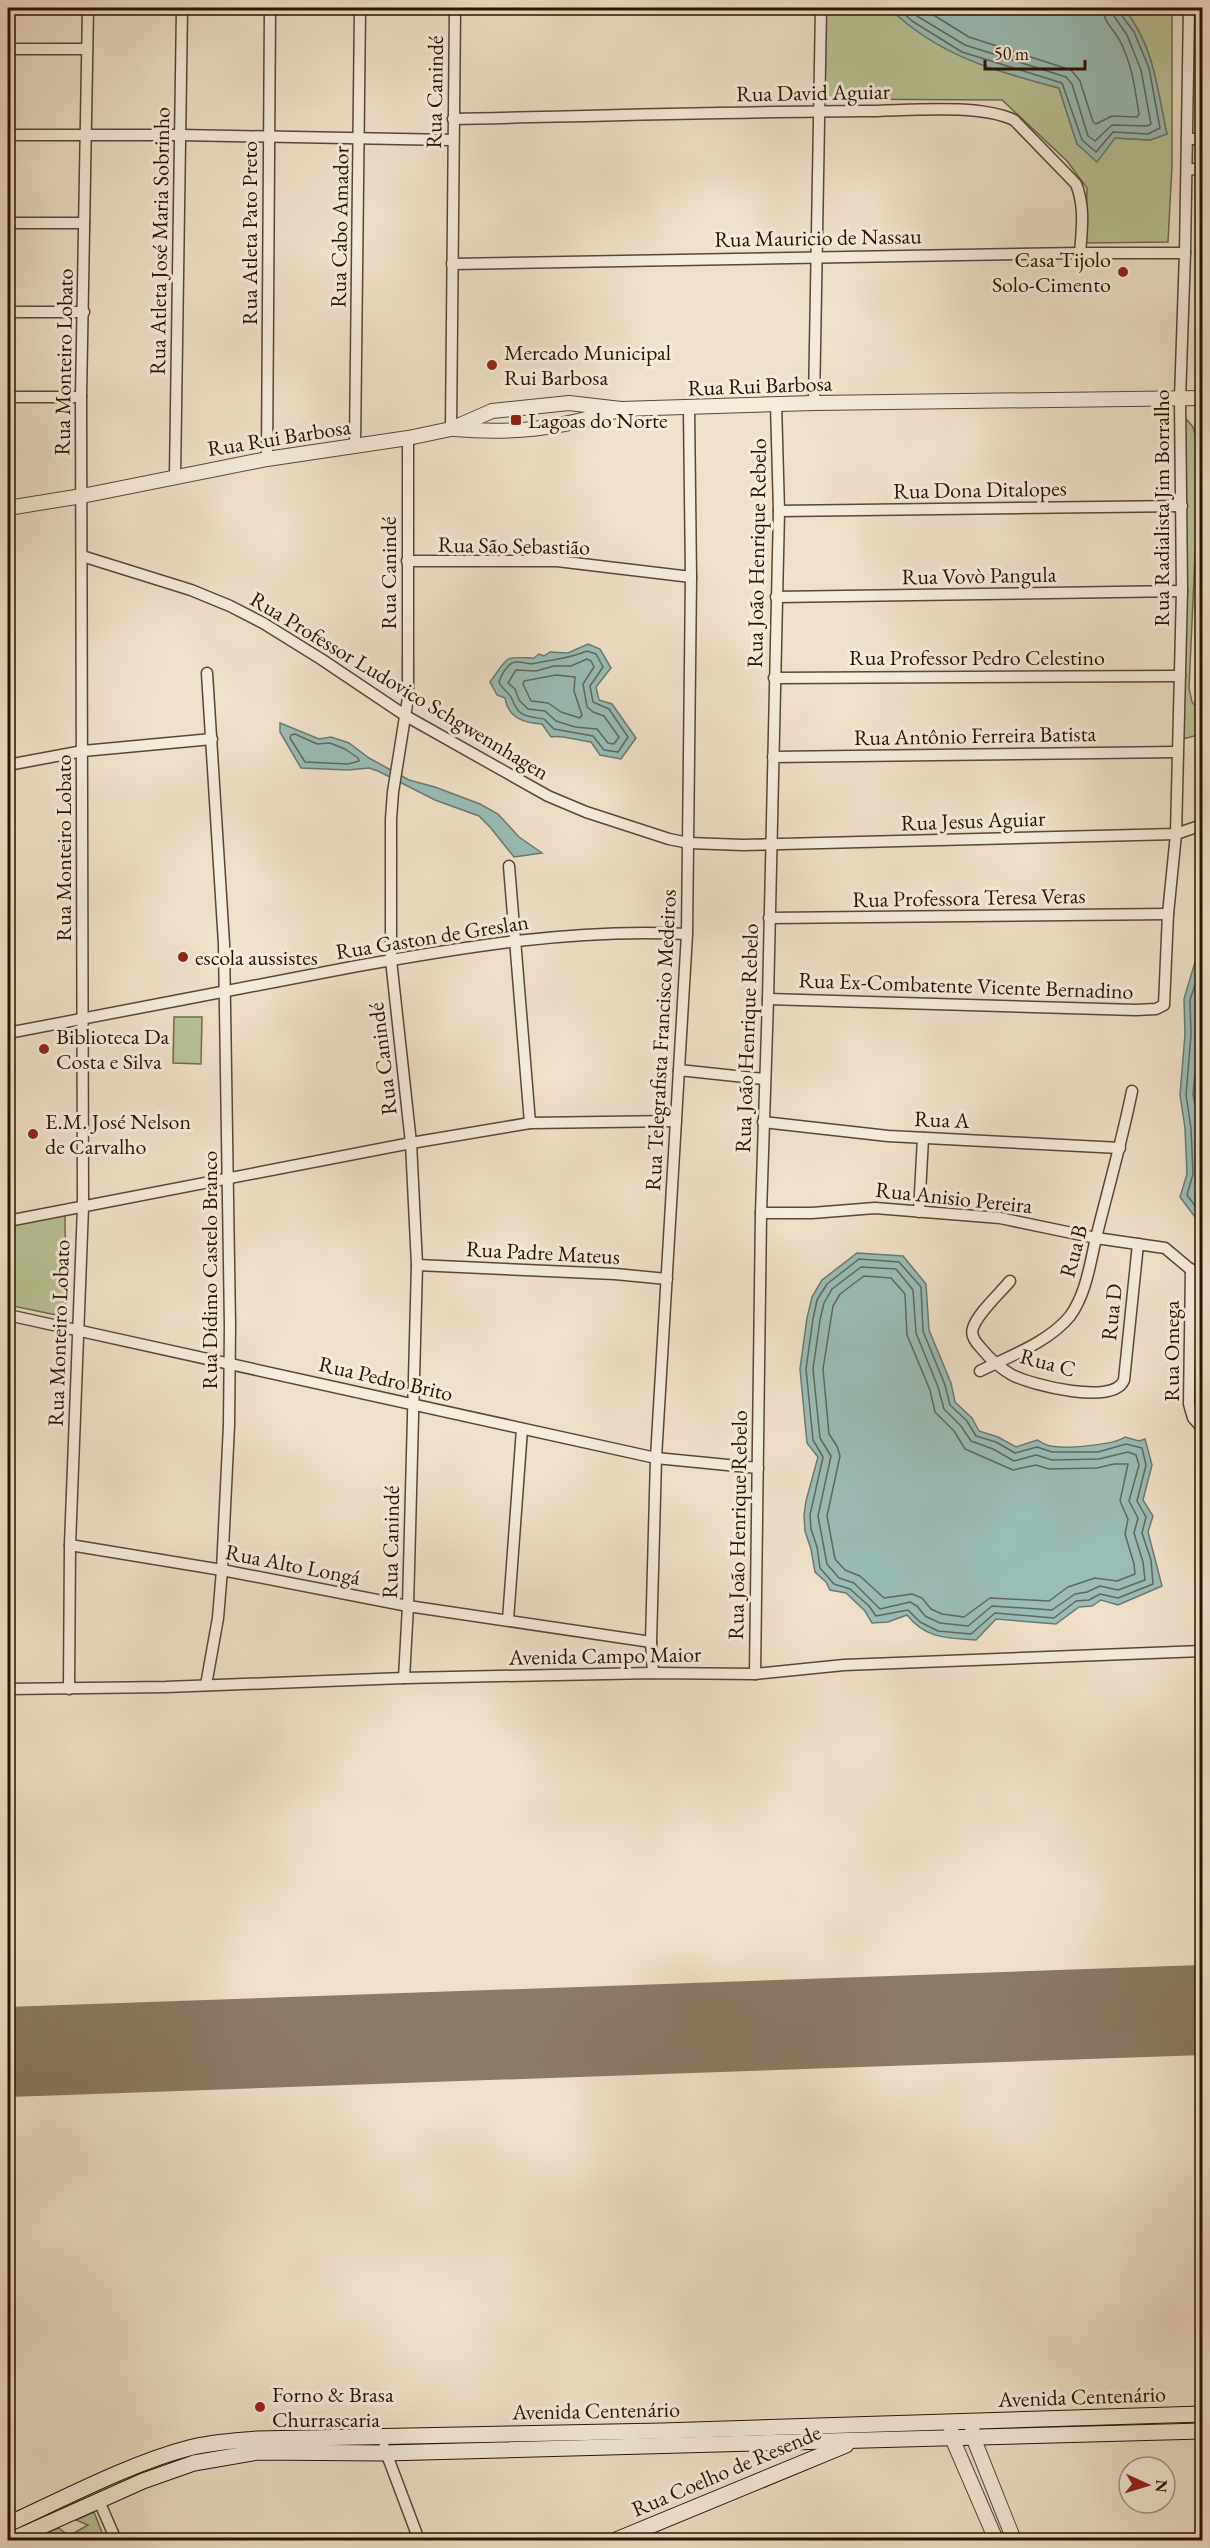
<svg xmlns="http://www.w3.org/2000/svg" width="1210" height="2548" font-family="'EB Garamond',serif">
	<rect width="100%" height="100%" fill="#efe1c9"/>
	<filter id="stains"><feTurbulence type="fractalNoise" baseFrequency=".00333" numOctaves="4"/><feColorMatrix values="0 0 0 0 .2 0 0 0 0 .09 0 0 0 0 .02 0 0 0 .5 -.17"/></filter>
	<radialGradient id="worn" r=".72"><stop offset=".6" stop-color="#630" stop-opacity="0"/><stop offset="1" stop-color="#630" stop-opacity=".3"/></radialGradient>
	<!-- green -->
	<g fill="#b9c396" stroke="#706a4c" stroke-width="1.5">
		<path d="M825 8H889C939 55 994 71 1059 88L1077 144 1115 138 1150 140 1167 134C1156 85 1155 49 1124 8H1172V166L1168 242 1086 243 1087 188 1067 161 1002 100 824 99Z"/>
		<path d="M1181 413 1193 427 1197 439V513L1189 688 1192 702 1202 713V734L1179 740Z"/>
		<path d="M174 1017H202L201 1064 173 1063Z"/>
		<path d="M65 1215 66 1317 8 1305V1226Z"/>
		<path d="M94 2512 105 2540H25L59 2528 69 2536 88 2525 76 2520Z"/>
	</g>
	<!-- water -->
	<g fill="#9abdb7" stroke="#6c796f" stroke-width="1.5">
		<path d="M889 8H1124C1155 49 1156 85 1167 134L1150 140 1115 138 1097 162 1077 144 1059 88C994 71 939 56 889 8Z"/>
		<path d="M588 644 600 649 611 668 596 687 599 700 612 704 636 738 621 759 600 755 591 742C579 741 561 734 551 737L542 724C524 723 508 718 505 698L497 695 490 682C510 655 502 657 534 658L539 654 544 656 550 652 568 653Z"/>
		<path d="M280 723 319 739 331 737 349 743 369 758 409 780 435 787 480 804 498 814 519 837 542 853 514 857 490 827 479 816 435 800 378 771 369 768 348 770 301 768 280 732Z"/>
		<path d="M1202 953V1222L1195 1217 1180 1197 1187 1174 1185 1128 1180 1095 1185 1034 1184 999 1195 962Z"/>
		<path d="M857 1253 903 1256 926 1284 929 1330 951 1383 955 1402 972 1418 979 1431 998 1437 1016 1447 1037 1440C1041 1442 1046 1445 1050 1446 1065 1449 1114 1445 1125 1437L1139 1441 1145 1439 1152 1465 1143 1500 1153 1516 1148 1532 1162 1586 1118 1605 1101 1600 1092 1606 1079 1607 1056 1624 996 1619 976 1640C947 1638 926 1639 907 1615L888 1622 872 1623 865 1611 846 1593 830 1590 826 1582 815 1572 811 1549 805 1531 804 1515 806 1501 818 1457 807 1443 800 1369 807 1318 812 1297 822 1280Z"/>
	</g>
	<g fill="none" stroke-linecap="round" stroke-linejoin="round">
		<!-- shore -->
		<g stroke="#60685c" stroke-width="1.5">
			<path d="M898 8 912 21 962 52 1062 83 1082 140 1096 152 1113 132 1148 134 1160 128 1149 68 1134 32 1120 13 1119 8"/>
			<path d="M909 8 917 16 965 45 1066 77 1072 84 1088 136 1095 141 1112 125 1147 126 1151 124 1141 70 1127 35 1114 16 1112 8"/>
			<path d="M922 8 969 37 1071 70 1080 81 1093 122 1096 124 1112 116 1137 117 1139 114C1135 89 1132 64 1120 41 1114 29 1103 22 1103 8"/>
			<path d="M587 651 596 654 603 667 590 686 593 702 609 709 628 737 618 752 604 750 593 736 554 729 544 719C523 716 519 717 511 697 509 693 502 689 499 682 501 676 506 666 512 663 520 659 528 666 536 663 555 659 568 659 587 651Z"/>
			<path d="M587 659 591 661 594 667 583 684 587 707 593 712 604 716 619 737 614 744 608 743 597 729 575 727 556 721 545 711 528 709 519 700 515 689 508 683 516 670 536 671 554 666H571Z"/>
			<path d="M556 675 575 677 574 691 582 715 580 718 561 712 548 703 531 701 523 684 524 681Z"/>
			<path d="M295 734 317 744 330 743 345 749 358 758 359 761 348 764 305 762 290 738 291 735Z"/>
			<path d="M1202 962 1190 1000 1191 1035 1186 1095 1191 1128 1193 1174 1187 1195 1202 1215"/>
			<path d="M1202 983 1197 1001 1199 1035 1193 1094 1199 1127 1200 1173 1195 1194 1202 1205"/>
			<path d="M859 1259 899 1262 921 1287 923 1331 945 1385 950 1405 967 1421 976 1436 996 1442 1015 1453 1037 1447 1052 1452H1098L1126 1444 1142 1448 1146 1465 1137 1501 1146 1517 1142 1533 1151 1560 1153 1584 1118 1598 1100 1594 1089 1600 1076 1601 1054 1618 995 1613 971 1634 938 1631 920 1622 908 1610 876 1616 869 1606 850 1589 834 1584 820 1568 817 1547 811 1529 810 1515 823 1457 813 1440 806 1369 813 1319 817 1300 827 1284Z"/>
			<path d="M861 1267 896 1269 913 1290 916 1333 938 1387 944 1409 961 1426 971 1441 993 1449 1014 1461 1036 1455 1052 1460 1099 1459 1128 1452 1136 1455 1139 1465 1129 1501 1138 1518 1134 1533 1143 1562 1145 1580 1118 1590 1100 1586 1087 1592 1075 1594 1052 1610 992 1606 968 1626 940 1623 925 1616 917 1606 910 1602 880 1609 854 1583 839 1578 827 1564 818 1516 831 1456 820 1438 813 1369 820 1320 824 1303 832 1289Z"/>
			<path d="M864 1276 891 1278 905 1294 907 1335 930 1390 935 1412 954 1431 965 1449 1013 1470 1036 1465 1049 1469 1097 1468 1114 1464H1128L1120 1501 1128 1519 1125 1534 1134 1564 1135 1574 1117 1581 1095 1578 1068 1587 1049 1601 990 1598 964 1617 942 1614 931 1609 922 1598 912 1594 884 1598 860 1576 845 1570 835 1559 827 1516 840 1456 837 1446 829 1434 823 1369 833 1306 840 1294Z"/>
		</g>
		<!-- runway -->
		<path stroke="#8b7a66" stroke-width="90" d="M8 2052 1202 2010"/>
		<defs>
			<g id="minor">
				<path d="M8 49H87"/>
				<path d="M453 119C590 116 727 112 864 111 906 111 977 103 1014 120L1076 184C1085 206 1082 229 1080 253"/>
				<path d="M8 135H180L452 140"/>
				<path d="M1187 139H1202"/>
				<path d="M1187 170 1202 168"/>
				<path d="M8 223H84"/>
				<path d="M452 264 1080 253H1185"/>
				<path d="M8 312H84"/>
				<path d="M8 397H81"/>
				<path d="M814 403 821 8"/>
				<path d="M451 429 455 8"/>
				<path d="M355 446 360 8"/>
				<path d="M267 459 270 8"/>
				<path d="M175 476 182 8"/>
				<path d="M779 511 1182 506"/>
				<path d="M82 556 191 590 230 606 263 623 321 659 406 716 548 796 586 812 669 839 689 843 743 845 1176 834 1202 825"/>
				<path d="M407 561H557L691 577"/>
				<path d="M776 597 1182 591"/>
				<path d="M774 678 1180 676"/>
				<path d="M773 757 1177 752"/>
				<path d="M8 765 83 751 212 739"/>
				<path d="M509 866 530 1123"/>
				<path d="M769 918 1168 914"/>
				<path d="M768 999 1136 1010 1156 1009 1164 1005 1168 914 1176 834 1182 591 1180 399 1185 253 1189 8"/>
				<path d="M8 1033C123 1012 237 988 352 967 463 947 575 928 687 934"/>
				<path d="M679 1070 764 1079"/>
				<path d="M763 1122 888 1136 1120 1148"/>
				<path d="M919 1212 923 1138"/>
				<path d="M761 1213H812L875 1208 1000 1218 1096 1238 1165 1248 1202 1279"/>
				<path d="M8 1221 411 1143 530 1123 676 1121"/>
				<path d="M417 1265 615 1274 667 1279"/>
				<path d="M1191 1269 1189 1404 1193 1418 1202 1428"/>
				<path d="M1010 1281C1000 1293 977 1314 973 1328 970 1336 976 1343 981 1348 990 1359 1000 1368 1012 1375 1032 1385 1114 1406 1124 1380L1138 1244"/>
				<path d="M8 1315 656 1458 758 1468"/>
				<path d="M980 1371C1010 1356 1049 1342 1070 1316 1086 1294 1090 1264 1096 1238 1108 1189 1122 1141 1132 1091"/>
				<path d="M70 1545 222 1570 408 1606 651 1642"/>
				<path d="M508 1620 522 1429"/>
				<path d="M653 1673 651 1642 656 1458 687 934 691 577 689 409"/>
				<path d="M755 1674 761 1213 768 999 779 511 776 404"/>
				<path d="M404 1678 408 1606 417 1265 411 1143 391 960V819L393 792 408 698V438"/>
				<path d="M206 1685 218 1618 222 1570 229 1425 230 1326 224 944 207 673"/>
				<path d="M8 1689 166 1687 404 1678 653 1673 755 1674 844 1665 1202 1651"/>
				<path d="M69 1689 70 1545 83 1207 81 397 88 8"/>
				<path d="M384 2447 419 2540"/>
				<path d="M99 2501 116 2540"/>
			</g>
			<g id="tertiary">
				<path d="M454 429C513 434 558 429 615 411"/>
				<path d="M8 508 82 496 267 459 408 438 451 429 492 411 569 403 621 409 814 403 1202 398"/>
				<path d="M951 2427 952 2438 996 2540"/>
				<path d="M972 2427 973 2437 1014 2540"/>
			</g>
			<g id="secondary">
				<path d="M8 2524C63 2499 131 2463 189 2448 212 2442 235 2441 257 2439L662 2431 1202 2414"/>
				<path d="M11 2540 143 2481 194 2463 258 2452 385 2453 1202 2431"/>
				<path d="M616 2540 846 2445"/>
			</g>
		</defs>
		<!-- minor casing -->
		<use href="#minor" stroke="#594634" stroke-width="13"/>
		<!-- tertiary casing -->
		<use href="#tertiary" stroke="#594634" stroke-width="16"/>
		<!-- secondary casing -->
		<use href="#secondary" stroke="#271202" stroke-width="17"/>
		<!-- minor -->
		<use href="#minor" stroke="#f5ecdc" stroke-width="10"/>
		<!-- tertiary -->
		<use href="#tertiary" stroke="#f5ecdc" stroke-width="14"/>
		<!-- secondary -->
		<use href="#secondary" stroke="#f5ecdc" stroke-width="15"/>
	</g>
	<!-- markers -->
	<g fill="#8f2418" stroke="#f5ecdc" stroke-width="2">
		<circle cx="1123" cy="272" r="6"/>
		<circle cx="492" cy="365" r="6"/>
		<rect x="510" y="414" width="12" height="12" rx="3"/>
		<circle cx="183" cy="957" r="6"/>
		<circle cx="44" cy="1049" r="6"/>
		<circle cx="33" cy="1134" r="6"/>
		<circle cx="260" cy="2407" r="6"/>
	</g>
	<g text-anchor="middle" stroke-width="6" stroke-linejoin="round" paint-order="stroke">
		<!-- street labels -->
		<g font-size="22" fill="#271202" stroke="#f5ecdc">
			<text transform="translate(434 92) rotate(-89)" y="8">Rua Canindé</text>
			<text transform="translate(813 92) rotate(-1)" y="8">Rua David Aguiar</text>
			<text transform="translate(339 227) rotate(-89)" y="8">Rua Cabo Amador</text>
			<text transform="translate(249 233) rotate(-90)" y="8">Rua Atleta Pato Preto</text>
			<text transform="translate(818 237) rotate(-1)" y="8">Rua Mauricio de Nassau</text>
			<text transform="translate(159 241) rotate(-89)" y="8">Rua Atleta José Maria Sobrinho</text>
			<text transform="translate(63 362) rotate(-89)" y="8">Rua Monteiro Lobato</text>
			<text transform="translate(760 385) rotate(-2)" y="8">Rua Rui Barbosa</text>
			<text transform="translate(279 437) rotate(-9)" y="8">Rua Rui Barbosa</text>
			<text transform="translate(980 489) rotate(-1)" y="8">Rua Dona Ditalopes</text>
			<text transform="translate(1161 508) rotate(-90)" y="8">Rua Radialista Jim Borralho</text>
			<text transform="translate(514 545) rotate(1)" y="8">Rua São Sebastião</text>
			<text transform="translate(756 553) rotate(-89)" y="8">Rua João Henrique Rebelo</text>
			<text transform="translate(388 573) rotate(-90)" y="8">Rua Canindé</text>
			<text transform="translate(979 575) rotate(-1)" y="8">Rua Vovò Pangula</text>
			<text x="977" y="665">Rua Professor Pedro Celestino</text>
			<text transform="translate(400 685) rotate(31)" y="8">Rua Professor Ludovico Schgwennhagen</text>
			<text transform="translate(975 735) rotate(-1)" y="8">Rua Antônio Ferreira Batista</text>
			<text transform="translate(973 820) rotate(-2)" y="8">Rua Jesus Aguiar</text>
			<text transform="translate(63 848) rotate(-90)" y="8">Rua Monteiro Lobato</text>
			<text transform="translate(969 897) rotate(-1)" y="8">Rua Professora Teresa Veras</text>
			<text transform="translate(432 936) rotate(-9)" y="8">Rua Gaston de Greslan</text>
			<text transform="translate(966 985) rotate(2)" y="8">Rua Ex-Combatente Vicente Bernadino</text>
			<text transform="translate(746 1038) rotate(-88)" y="8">Rua João Henrique Rebelo</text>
			<text transform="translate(660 1040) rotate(-87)" y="8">Rua Telegrafista Francisco Medeiros</text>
			<text transform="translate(382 1059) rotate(-97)" y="8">Rua Canindé</text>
			<text transform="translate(942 1119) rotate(2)" y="8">Rua A</text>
			<text transform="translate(954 1197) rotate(6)" y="8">Rua Anisio Pereira</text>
			<text transform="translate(1073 1251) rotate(-75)" y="8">Rua B</text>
			<text transform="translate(543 1252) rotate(3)" y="8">Rua Padre Mateus</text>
			<text transform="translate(209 1270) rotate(-90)" y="8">Rua Dídimo Castelo Branco</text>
			<text transform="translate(1111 1312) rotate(-84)" y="8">Rua D</text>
			<text transform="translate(58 1333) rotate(-88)" y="8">Rua Monteiro Lobato</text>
			<text transform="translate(1171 1351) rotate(-90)" y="8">Rua Omega</text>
			<text transform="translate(1048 1362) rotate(15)" y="8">Rua C</text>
			<text transform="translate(386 1378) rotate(13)" y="8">Rua Pedro Brito</text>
			<text transform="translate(737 1525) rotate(-89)" y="8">Rua João Henrique Rebelo</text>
			<text transform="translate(390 1542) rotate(-89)" y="8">Rua Canindé</text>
			<text transform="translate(293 1564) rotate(11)" y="8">Rua Alto Longá</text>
			<text transform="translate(605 1655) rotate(-1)" y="8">Avenida Campo Maior</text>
			<text transform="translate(1082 2396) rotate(-2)" y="8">Avenida Centenário</text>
			<text transform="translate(596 2410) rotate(-1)" y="8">Avenida Centenário</text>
			<text transform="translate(726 2470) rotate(-23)" y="8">Rua Coelho de Resende</text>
		</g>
		<!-- poi labels -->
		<g font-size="22" fill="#271202" stroke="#f5ecdc" text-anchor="start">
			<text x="1111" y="267" text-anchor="end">Casa Tijolo<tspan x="1111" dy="25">Solo-Cimento</tspan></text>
			<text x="504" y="360">Mercado Municipal<tspan x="504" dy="25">Rui Barbosa</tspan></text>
			<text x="528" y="428">Lagoas do Norte</text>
			<text x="195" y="965">escola aussistes</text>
			<text x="56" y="1044">Biblioteca Da<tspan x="56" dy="25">Costa e Silva</tspan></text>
			<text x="45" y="1129">E.M. José Nelson<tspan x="45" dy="25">de Carvalho</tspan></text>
			<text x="272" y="2402">Forno &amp; Brasa<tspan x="272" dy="25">Churrascaria</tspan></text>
		</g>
	</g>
	<!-- margin -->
	<rect width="1210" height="2548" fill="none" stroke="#efe1c9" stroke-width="30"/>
	<rect x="9" y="9" width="1192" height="2530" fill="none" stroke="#271202" stroke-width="3"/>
	<rect x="15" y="15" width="1180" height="2518" fill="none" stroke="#271202" stroke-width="1.5"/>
	<!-- north arrow -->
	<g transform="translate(1147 2485) rotate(94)"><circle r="28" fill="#f5ecdc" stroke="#a39585" stroke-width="1.5"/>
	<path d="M0-4.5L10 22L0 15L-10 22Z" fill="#8f2418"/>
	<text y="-9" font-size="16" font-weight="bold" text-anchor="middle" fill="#271202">N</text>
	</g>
	<!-- scale -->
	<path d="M985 60v9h100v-9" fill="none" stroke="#271202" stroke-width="3"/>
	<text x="994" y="60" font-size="18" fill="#271202" stroke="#f5ecdc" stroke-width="4.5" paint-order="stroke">50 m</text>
	<rect width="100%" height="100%" filter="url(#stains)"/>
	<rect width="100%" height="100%" fill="url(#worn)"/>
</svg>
